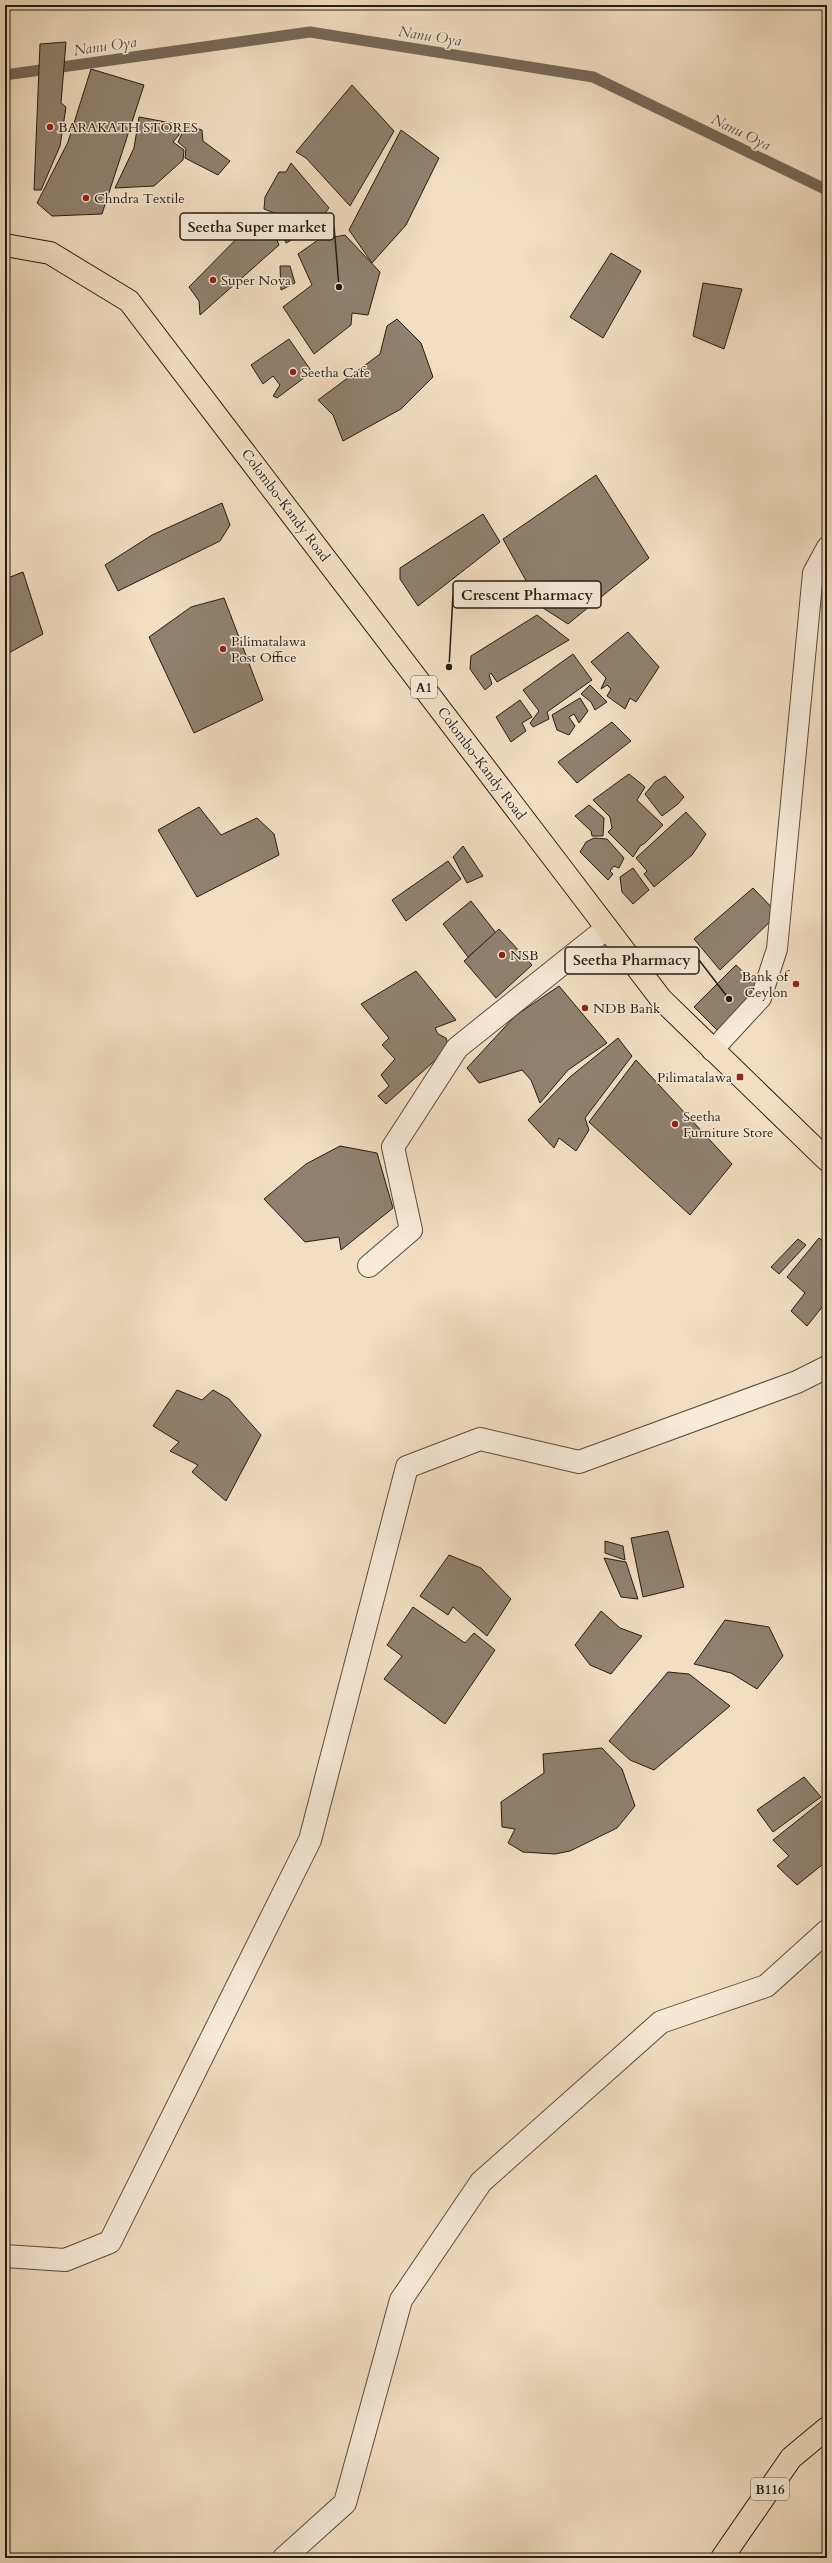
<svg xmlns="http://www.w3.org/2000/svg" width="832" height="2563" font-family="Cardo,serif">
	<rect width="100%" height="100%" fill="#f3dec2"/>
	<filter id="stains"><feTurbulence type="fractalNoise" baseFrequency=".005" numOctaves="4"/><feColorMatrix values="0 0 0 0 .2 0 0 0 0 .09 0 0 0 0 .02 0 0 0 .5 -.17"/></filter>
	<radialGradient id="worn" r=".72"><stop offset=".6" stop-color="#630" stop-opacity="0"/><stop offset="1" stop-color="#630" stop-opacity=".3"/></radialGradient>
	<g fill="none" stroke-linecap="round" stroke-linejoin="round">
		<!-- stream -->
		<path stroke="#766958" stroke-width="11" d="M5 75 310 32 593 77 827 190"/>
	</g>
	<!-- building -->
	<g fill="#90816e" stroke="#241c12">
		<path d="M549 5H574V8Z"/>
		<path d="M66 42 61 103 66 107 60 146 41 190H34L40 44Z"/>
		<path d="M91 69 144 85 102 214 52 216 37 203 68 142Z"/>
		<path d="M352 85 394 131 350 206 306 158 296 152Z"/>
		<path d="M139 117 177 124 179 135 173 142 184 150 183 160 154 186 115 188 134 148Z"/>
		<path d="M186 125 202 130 203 141 230 161 218 175 185 158 186 149 178 142Z"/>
		<path d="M401 130 439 158 406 225 372 263 349 230Z"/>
		<path d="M291 163 329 208 313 229 286 243 277 222V214L264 209 265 197 279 172H286Z"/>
		<path d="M256 219 269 221 279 245 200 315 199 301 189 287Z"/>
		<path d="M345 235 380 272 368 315 352 313 351 325 314 354 283 307 312 285 298 254 318 240Z"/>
		<path d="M611 253 641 271 603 338 570 317Z"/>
		<path d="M280 266H290L295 283 281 290Z"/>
		<path d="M703 283 742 289 724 349 693 336Z"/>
		<path d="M397 319 421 343 433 377 401 409 343 441 333 415 318 400 380 354 387 326Z"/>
		<path d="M289 339 312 372 277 398 273 396 280 385 273 376 263 384 251 365Z"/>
		<path d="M596 475 649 558 568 624 540 606 503 539Z"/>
		<path d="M222 503 230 525 220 541 118 591 105 565 152 535Z"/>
		<path d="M483 514 500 542 418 606 400 579V568Z"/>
		<path d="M23 572 43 634 5 655V579Z"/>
		<path d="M224 598 263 700 194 733 149 637 191 607Z"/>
		<path d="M537 615 569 640 497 682 491 673 489 675 492 684 485 690 470 669 471 656Z"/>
		<path d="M628 632 659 667 636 702 630 698 625 709 607 696 611 689 607 685 601 689 606 678 591 662Z"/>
		<path d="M573 654 592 680 547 712 549 719 533 727 530 723 539 711 523 690Z"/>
		<path d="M590 685 607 702 595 710 591 702 581 694Z"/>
		<path d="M580 698 588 711 579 723 574 714 569 717 575 726 569 735 557 730 552 715Z"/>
		<path d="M520 700 532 717 522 723 526 731 511 742 496 717Z"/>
		<path d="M612 722 631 741 577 783 558 762Z"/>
		<path d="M629 774 645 787 637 800 663 825 645 843 640 846 633 857 608 832 612 828 610 817 593 800Z"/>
		<path d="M665 776 684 797 678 804 662 816 645 794 655 782Z"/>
		<path d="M589 805 604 818 603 836H592L591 831 575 816Z"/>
		<path d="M199 807 221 835 257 818 274 834 279 855 197 897 158 830Z"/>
		<path d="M686 812 706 834 692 855 654 887 644 874 647 871 636 858Z"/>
		<path d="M594 838 607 839 624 858 619 868 614 866 610 871 613 874 608 880 580 852 586 842Z"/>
		<path d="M463 846 483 876 467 883 453 857Z"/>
		<path d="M448 861 461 879 406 921 392 900Z"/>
		<path d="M633 868 649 890 633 904 622 892 620 877Z"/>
		<path d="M753 888 778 914 720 970 694 939Z"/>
		<path d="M471 901 496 933 468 957 443 924Z"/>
		<path d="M499 929 532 965 496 998 464 961Z"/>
		<path d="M736 965 763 991 722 1035 694 1007Z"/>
		<path d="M416 971 456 1020 435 1028 438 1034 446 1038 449 1048 386 1104 378 1096 389 1086 381 1075 395 1059 382 1045 389 1038 361 1004Z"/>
		<path d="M559 986 607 1043 568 1070 540 1103 531 1080 522 1070 479 1083 467 1068 515 1016Z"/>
		<path d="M618 1038 632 1056 585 1118 589 1130 576 1151 559 1138 554 1148 528 1120 570 1077Z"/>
		<path d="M636 1060 732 1164 690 1215 589 1122Z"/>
		<path d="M340 1146 377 1153 393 1208 341 1250 339 1237 305 1242 264 1199 306 1164Z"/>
		<path d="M819 1238 827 1244V1301L807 1326 791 1311 805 1293 787 1277Z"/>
		<path d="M798 1239 806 1245 779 1274 771 1267Z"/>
		<path d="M177 1390 202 1400 213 1390 229 1399 261 1435 226 1501 192 1472 198 1465 170 1451 179 1442 153 1426Z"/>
		<path d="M668 1531 684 1587 643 1597 631 1538Z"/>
		<path d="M605 1541 623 1546 625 1560 605 1553Z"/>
		<path d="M449 1555 481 1568 511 1599 487 1636 453 1607 448 1615 420 1596Z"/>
		<path d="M604 1558 626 1562 638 1599 621 1597Z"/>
		<path d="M413 1607 465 1643 474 1633 495 1650 445 1724 384 1679 402 1656 387 1645Z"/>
		<path d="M601 1611 620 1628 642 1636 611 1674 590 1665 575 1645Z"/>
		<path d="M725 1620 769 1627 783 1656 757 1689 731 1673 694 1664Z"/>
		<path d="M668 1672 689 1674 730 1706 654 1770 630 1760 609 1741Z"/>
		<path d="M602 1748 622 1769 635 1806 617 1828 570 1851 555 1854 523 1852 508 1843 515 1829 502 1827 501 1802 544 1773 543 1754Z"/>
		<path d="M804 1777 821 1797 773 1832 757 1810Z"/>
		<path d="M822 1801 827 1803V1861L797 1885 777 1866 789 1856 773 1840Z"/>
	</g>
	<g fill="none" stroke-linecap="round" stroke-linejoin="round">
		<defs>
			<path id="lane" d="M712 1051 761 998 777 949 813 573 827 547"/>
			<g id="street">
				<path d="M369 1266 411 1230 393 1147 457 1048 607 928"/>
				<path d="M5 2256 65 2260 110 2242 310 1840 407 1467 480 1439 579 1462 797 1382 827 1367"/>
				<path d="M284 2558 345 2503 401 2300 481 2182 661 2022 766 1986 827 1931"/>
			</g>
			<path id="primary" d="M722 2558 791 2458 827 2428"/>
			<path id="highway" d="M5 245 50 253 129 301 661 999 827 1160"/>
		</defs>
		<!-- lane casing -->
		<use href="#lane" stroke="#584c3e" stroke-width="22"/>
		<!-- street casing -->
		<use href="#street" stroke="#584c3e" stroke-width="24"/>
		<!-- primary casing -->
		<use href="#primary" stroke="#241c12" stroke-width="24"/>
		<!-- highway casing -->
		<use href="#highway" stroke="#241c12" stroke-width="24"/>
		<!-- lane -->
		<use href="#lane" stroke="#f7ead7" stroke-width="20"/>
		<!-- street -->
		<use href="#street" stroke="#f7ead7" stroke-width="22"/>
		<!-- primary -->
		<use href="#primary" stroke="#f3dec2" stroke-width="22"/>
		<!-- highway -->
		<use href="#highway" stroke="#f3dec2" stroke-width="22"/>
	</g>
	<!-- markers -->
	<g fill="#8f2418" stroke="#f7ead7" stroke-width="1.5">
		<circle cx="50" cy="127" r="4"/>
		<circle cx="86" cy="198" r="4"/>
		<circle cx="213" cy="280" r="4"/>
		<circle cx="293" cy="372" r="4"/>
		<circle cx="223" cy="649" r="4"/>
		<circle cx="502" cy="955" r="4"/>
		<circle cx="796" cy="984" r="4"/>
		<circle cx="585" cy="1008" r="4"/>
		<rect x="736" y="1073" width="8" height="8" rx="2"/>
		<circle cx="675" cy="1124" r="4"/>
	</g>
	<g text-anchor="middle" stroke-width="3" stroke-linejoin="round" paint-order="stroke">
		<!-- shield labels -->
		<g fill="#f7ead7" stroke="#635a4d" stroke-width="1">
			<rect x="411" y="676" width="26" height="22" rx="3"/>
			<rect x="751" y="2478" width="38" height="22" rx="3"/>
		</g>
		<g font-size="13" font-weight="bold" fill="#241c12">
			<text x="424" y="692">A1</text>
			<text x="770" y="2494">B116</text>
		</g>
		<!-- poi labels -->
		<g font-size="14" fill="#241c12" stroke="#f7ead7" text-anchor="start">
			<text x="58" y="132">BARAKATH STORES</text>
			<text x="94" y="203">Chndra Textile</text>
			<text x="221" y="285">Super Nova</text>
			<text x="301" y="377">Seetha Cafe</text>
			<text x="231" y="646">Pilimatalawa<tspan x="231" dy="16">Post Office</tspan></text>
			<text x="510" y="960">NSB</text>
			<text x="788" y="981" text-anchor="end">Bank of<tspan x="788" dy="16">Ceylon</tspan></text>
			<text x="593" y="1013">NDB Bank</text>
			<text x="732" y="1082" text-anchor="end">Pilimatalawa</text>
			<text x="683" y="1121">Seetha<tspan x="683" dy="16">Furniture Store</tspan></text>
		</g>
		<!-- street labels -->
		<g font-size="14" fill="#241c12" stroke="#f7ead7">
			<text transform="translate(286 505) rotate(53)" y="5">Colombo-Kandy Road</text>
			<text transform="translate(482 763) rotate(53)" y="5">Colombo-Kandy Road</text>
		</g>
		<!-- water labels -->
		<g font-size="15" font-style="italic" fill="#5b4f40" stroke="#f7ead7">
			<text transform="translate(430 36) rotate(9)" y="5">Nanu Oya</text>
			<text transform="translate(105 46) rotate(-8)" y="5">Nanu Oya</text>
			<text transform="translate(741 132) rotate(26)" y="5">Nanu Oya</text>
		</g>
	</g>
	<!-- callouts -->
	<path fill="none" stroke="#241c12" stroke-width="1.5" d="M339 287L334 226M449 667L453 595M729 999L699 960"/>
	<g fill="#241c12" stroke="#f7ead7" stroke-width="1.5">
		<circle cx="339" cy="287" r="4"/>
		<circle cx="449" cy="667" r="4"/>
		<circle cx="729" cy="999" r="4"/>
	</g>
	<g fill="#f7ead7" stroke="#241c12" stroke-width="1.5">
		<rect x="180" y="213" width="154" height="27" rx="4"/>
		<rect x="453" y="581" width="148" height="27" rx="4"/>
		<rect x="565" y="947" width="134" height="27" rx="4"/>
	</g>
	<g font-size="15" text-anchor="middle" font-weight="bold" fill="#241c12">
		<text x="257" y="232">Seetha Super market</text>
		<text x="527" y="600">Crescent Pharmacy</text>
		<text x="632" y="965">Seetha Pharmacy</text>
	</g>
	<!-- margin -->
	<rect width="832" height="2563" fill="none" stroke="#f3dec2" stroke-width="20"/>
	<rect x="6" y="6" width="820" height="2551" fill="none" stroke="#241c12" stroke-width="2"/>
	<rect x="10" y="10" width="812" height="2543" fill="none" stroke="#241c12"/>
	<rect width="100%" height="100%" filter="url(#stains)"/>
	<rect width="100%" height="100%" fill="url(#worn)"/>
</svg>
